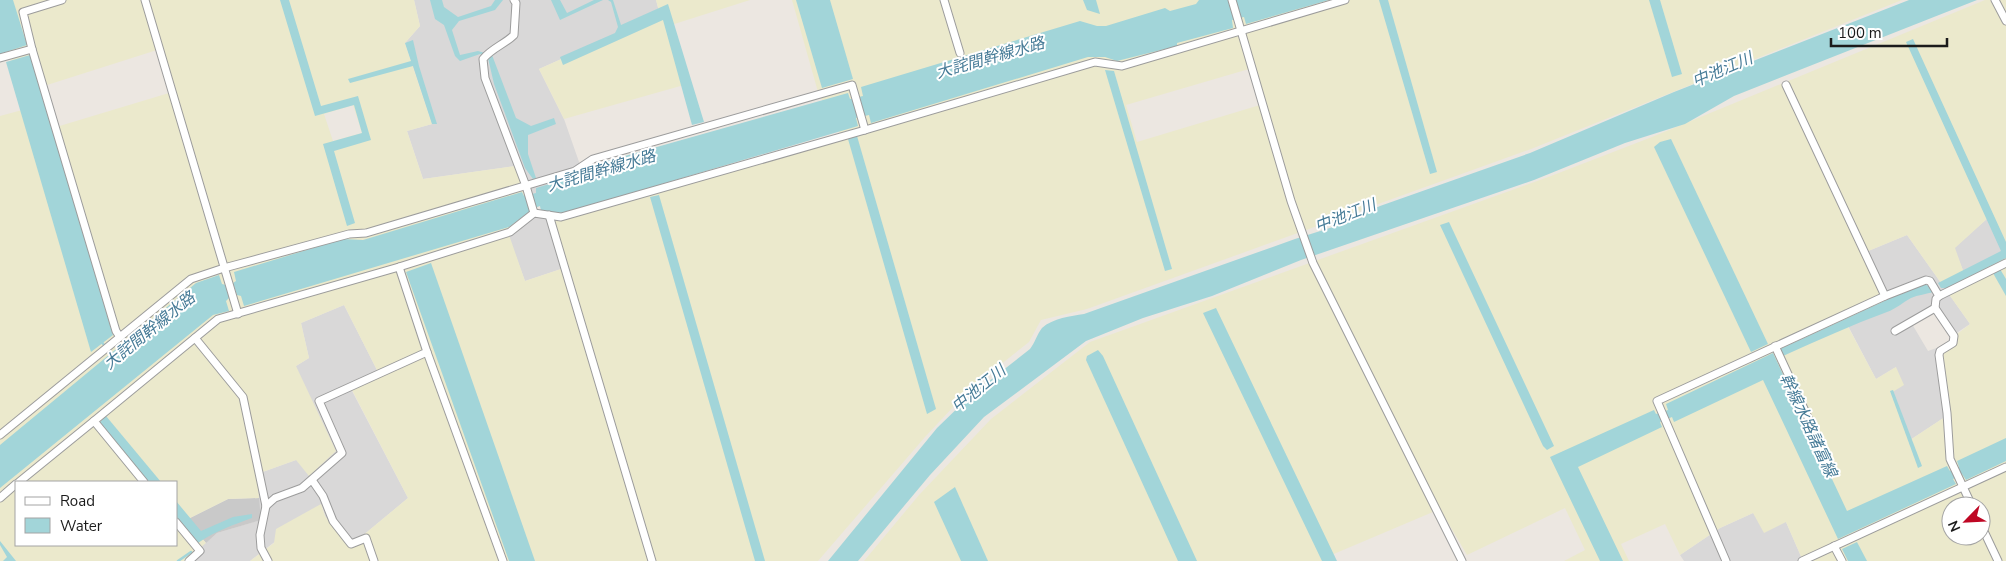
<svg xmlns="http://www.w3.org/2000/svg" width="2006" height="561" font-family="'Nunito Sans','Noto Sans JP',sans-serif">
	<rect width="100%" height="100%" fill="#ece7e1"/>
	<!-- residential -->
	<g fill="#d9d8d8">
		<path d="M414 0H656L660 15 539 69 564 119 585 179 527 198 515 166 423 179 407 131 432 124 405 43 420 26Z"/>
		<path d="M531 212 553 218 567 267 525 281 507 232Z"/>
		<path d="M1989 217 2006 253 1964 273 1954 248Z"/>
		<path d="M1907 235 1970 324 1952 336 1934 310 1912 324 1928 351 1942 346 1951 413 1910 440 1891 393 1896 367 1876 379 1846 322 1861 254Z"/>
		<path d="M344 305 380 376 351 389 408 498 349 547 325 516 322 505 250 561H184L217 533 260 520 257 474 296 460V366L309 358 301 323Z"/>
		<path d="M1753 513 1786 522 1803 561H1684L1680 555 1720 528Z"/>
	</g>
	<!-- religious -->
	<path fill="#c9c9c9" d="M259 498 261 520 217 533 206 543 186 520 228 499Z"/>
	<!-- farmland -->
	<g fill="#ebe9cc" fill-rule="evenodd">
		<path d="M0 0H414L420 26 405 43 432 124 407 131 423 179 516 166 531 212 508 232 525 281 567 267 553 218 840 134 818 92 792 0H1902L1531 149 1087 309 1041 320 1029 342 970 389 925 437 818 561H250L274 543 276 529 321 504 325 516 349 547 408 498 351 388 380 376 344 305 301 323 309 358 296 366 336 451 309 476 296 460 257 474 259 498 228 499 186 520 206 543 184 561H0V116L26 109 33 134 169 93 157 50 22 93 9 54 0 56ZM1249 69 1260 105 1137 142 1126 105ZM353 105 362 133 333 141 324 114ZM16 482H176V545H16Z"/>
		<path d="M656 0H750L668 26 684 85 564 119 539 69 660 15Z"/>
		<path d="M1985 0H2006V561H1803L1786 522 1764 533 1753 513 1720 528 1680 555 1665 524 1621 544 1629 561H1564L1585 550 1565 508 1467 555 1440 509 1329 556 1331 561H864L919 495 991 419 1090 342 1551 176 1652 137ZM1989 217 2006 253 1964 273 1955 248ZM1907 235 1970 324 1942 346 1951 413 1910 440 1891 393 1904 385 1896 367 1876 379 1846 323 1885 304 1861 254ZM1951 506H1981V536H1951Z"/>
	</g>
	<!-- water -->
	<g fill="#a2d5d9">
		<path d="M0 0H13L27 45 0 54Z"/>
		<path d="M280 0H289L321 106 358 96 371 140 334 151 355 223 347 226 323 144 362 133 354 105 315 116Z"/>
		<path d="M430 0H442L444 7 458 17 491 6 495 0H503L495 10 459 21 452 30 460 55 478 51 492 55 516 118 531 126 554 118 556 124 528 135V154L536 178 533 179 525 168 494 84 488 58 480 54 460 61 455 56 444 25 435 19Z"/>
		<path d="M551 0H560L567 13 594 0H603L560 20Z"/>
		<path d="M608 0H613L621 25 668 4 704 122 692 125 663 20 563 65 560 57 615 33 618 27 611 2Z"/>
		<path d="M796 0H830L853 79 822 88Z"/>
		<path d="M1083 0H1096L1100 14 1087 10Z"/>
		<path d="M1199 0H1329L1246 24 1244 17 1232 20 1233 28 1177 43V46L1117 61 1105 57H1088L871 123 869 115 856 118 858 126 564 213 541 211 540 206 529 210V212L509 227 244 306 241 296 237 295 233 283 236 281 234 272 343 239 363 240 522 192 524 196 536 193V188L580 175 593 165 848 93 850 99 863 96 861 87 1080 21 1097 26H1106L1165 8 1170 11 1196 4Z"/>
		<path d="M1379 0H1388L1437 172 1430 174Z"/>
		<path d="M1649 0H1660L1682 74 1672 77Z"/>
		<path d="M1909 0H1977L1734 96 1685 124 1625 143 1534 180 1301 260 1212 296 1143 318 1086 341 984 417 930 475 858 561H828L937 428 970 396 1030 349C1035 343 1037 334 1042 328 1053 318 1071 316 1084 314L1295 239 1336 226 1380 206 1530 153 1674 92Z"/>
		<path d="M1913 39 2006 242V258L1947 288H1941L1938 283 2001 251 1906 42Z"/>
		<path d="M413 40 419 66 437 124H432L413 66 350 83 348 79 411 61 405 43Z"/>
		<path d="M30 55 113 335 91 352 6 62Z"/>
		<path d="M1105 70 1114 71 1172 269 1165 271Z"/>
		<path d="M857 136 936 409 927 414 848 139Z"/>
		<path d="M1671 139 1768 344 1751 352 1654 147 1660 142Z"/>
		<path d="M659 195 765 561H755L650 197Z"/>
		<path d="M1449 222 1554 446 1547 450 1543 446 1440 225Z"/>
		<path d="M431 263 535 561H509L406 272Z"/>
		<path d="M2000 269 2006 279V296L1993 273Z"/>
		<path d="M219 275 222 284 226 285 229 298 226 301 229 311 213 315 0 488V445L196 283Z"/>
		<path d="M1925 284 1931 288 1934 292C1926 294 1918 295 1911 298 1903 302 1896 309 1887 312 1852 325 1818 340 1783 356L1780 349 1904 292Z"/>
		<path d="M1216 308 1337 561H1322L1203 313Z"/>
		<path d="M1098 350 1103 356 1197 561H1178L1086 360 1087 356Z"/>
		<path d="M1773 353 1847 511 1947 466 1950 471 1959 467 1957 461 2006 438V461L1966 480 1962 474 1953 479 1956 484 1838 539 1763 380 1674 422 1672 417 1660 422 1662 427 1578 467 1623 561H1600L1550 457 1654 410 1656 414 1668 410 1666 404Z"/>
		<path d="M1893 390 1922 466 1918 468 1890 391Z"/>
		<path d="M106 416 161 482H149L100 422Z"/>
		<path d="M955 487 988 561H961L934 502Z"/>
		<path d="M176 501 201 531 233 517 252 514V518C233 525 215 531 198 543L176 516Z"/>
		<path d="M0 541 16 561H3L7 557 0 545Z"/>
		<path d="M1857 542 1867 561H1848L1842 549Z"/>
	</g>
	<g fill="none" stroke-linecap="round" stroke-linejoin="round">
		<!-- stream -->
		<g stroke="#a2d5d9" stroke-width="2.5">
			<path d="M100 340 113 356"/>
			<path d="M178 561 191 552"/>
		</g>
		<defs>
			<g id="minor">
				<path d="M145 0 238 314"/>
				<path d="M514 0 516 3 514 35C505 44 492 48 483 59L485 78 526 186 534 213"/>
				<path d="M944 0 960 53"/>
				<path d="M1232 0 1291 201 1313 263 1462 561"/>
				<path d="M1995 0 2006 21"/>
				<path d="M32 49 116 331 120 337"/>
				<path d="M0 58 32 49 23 12 62 0"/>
				<path d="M1786 85 1885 296"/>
				<path d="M549 215 652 561"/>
				<path d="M1939 296 2006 263"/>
				<path d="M1895 331 1935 308"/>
				<path d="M195 338 243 397 266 506 260 535 261 548 268 561"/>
				<path d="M1775 346 1811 424"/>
				<path d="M427 352 503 561"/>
				<path d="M0 435 191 279 224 268 349 234 366 233 575 171 593 159 852 85 865 130 1095 62 1122 66 1345 0"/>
				<path d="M312 480 323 496 333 521 351 544 366 538 374 561"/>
				<path d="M19 482 94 421"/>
				<path d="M144 482 94 421 218 319 399 267 510 232 534 213 561 217 865 130"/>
				<path d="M0 498 16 484"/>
				<path d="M266 506 275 498 302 488 342 453 319 401 427 352 399 267"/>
				<path d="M176 522 200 551 189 561"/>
				<path d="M1981 525 1998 561"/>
				<path d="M1834 546 1842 561"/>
				<path d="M1726 561 1657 401 1885 296 1926 280 1930 281 1939 296 1936 299 1935 308 1954 336 1953 343 1940 351 1939 355 1947 413 1950 459 1972 506"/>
				<path d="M1802 561 2006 467"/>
			</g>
		</defs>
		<!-- minor casing -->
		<use href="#minor" stroke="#9c9c9c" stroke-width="9"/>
		<!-- minor -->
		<use href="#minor" stroke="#fff" stroke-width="7"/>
	</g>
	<g text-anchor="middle" stroke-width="4" stroke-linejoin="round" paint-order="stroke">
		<!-- water labels -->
		<g font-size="16" font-style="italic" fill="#467b97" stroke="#fff">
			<text transform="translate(990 57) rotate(-16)" y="6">大詫間幹線水路</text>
			<text transform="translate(1722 69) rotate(-23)" y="6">中池江川</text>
			<text transform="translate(601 170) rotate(-16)" y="6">大詫間幹線水路</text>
			<text transform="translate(1345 215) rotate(-21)" y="6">中池江川</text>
			<text transform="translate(149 330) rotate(-39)" y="6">大詫間幹線水路</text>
			<text transform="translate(978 388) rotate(-39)" y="6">中池江川</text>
			<text transform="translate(1809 425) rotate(65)" y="6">幹線水路諸富線</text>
		</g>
	</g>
	<!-- legend -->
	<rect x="15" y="481" width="162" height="65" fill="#ffffff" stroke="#a4a4a4"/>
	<rect x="25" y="497" width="25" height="8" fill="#ffffff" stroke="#a4a4a4"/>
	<text x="60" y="506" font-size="15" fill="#1b1b1b">Road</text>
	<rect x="25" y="518" width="25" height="15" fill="#a2d5d9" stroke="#a4a4a4"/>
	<text x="60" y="531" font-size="15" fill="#1b1b1b">Water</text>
	<!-- north arrow -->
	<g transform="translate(1966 521) rotate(246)"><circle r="24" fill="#ffffff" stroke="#a4a4a4"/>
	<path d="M0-4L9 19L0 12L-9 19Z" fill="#bf0724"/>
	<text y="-8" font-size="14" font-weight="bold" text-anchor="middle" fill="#1b1b1b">N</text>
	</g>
	<!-- scale -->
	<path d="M1831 38v8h116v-8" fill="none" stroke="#1b1b1b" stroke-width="2.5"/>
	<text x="1838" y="38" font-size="15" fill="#1b1b1b" stroke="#ffffff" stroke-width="4" paint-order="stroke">100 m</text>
</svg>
